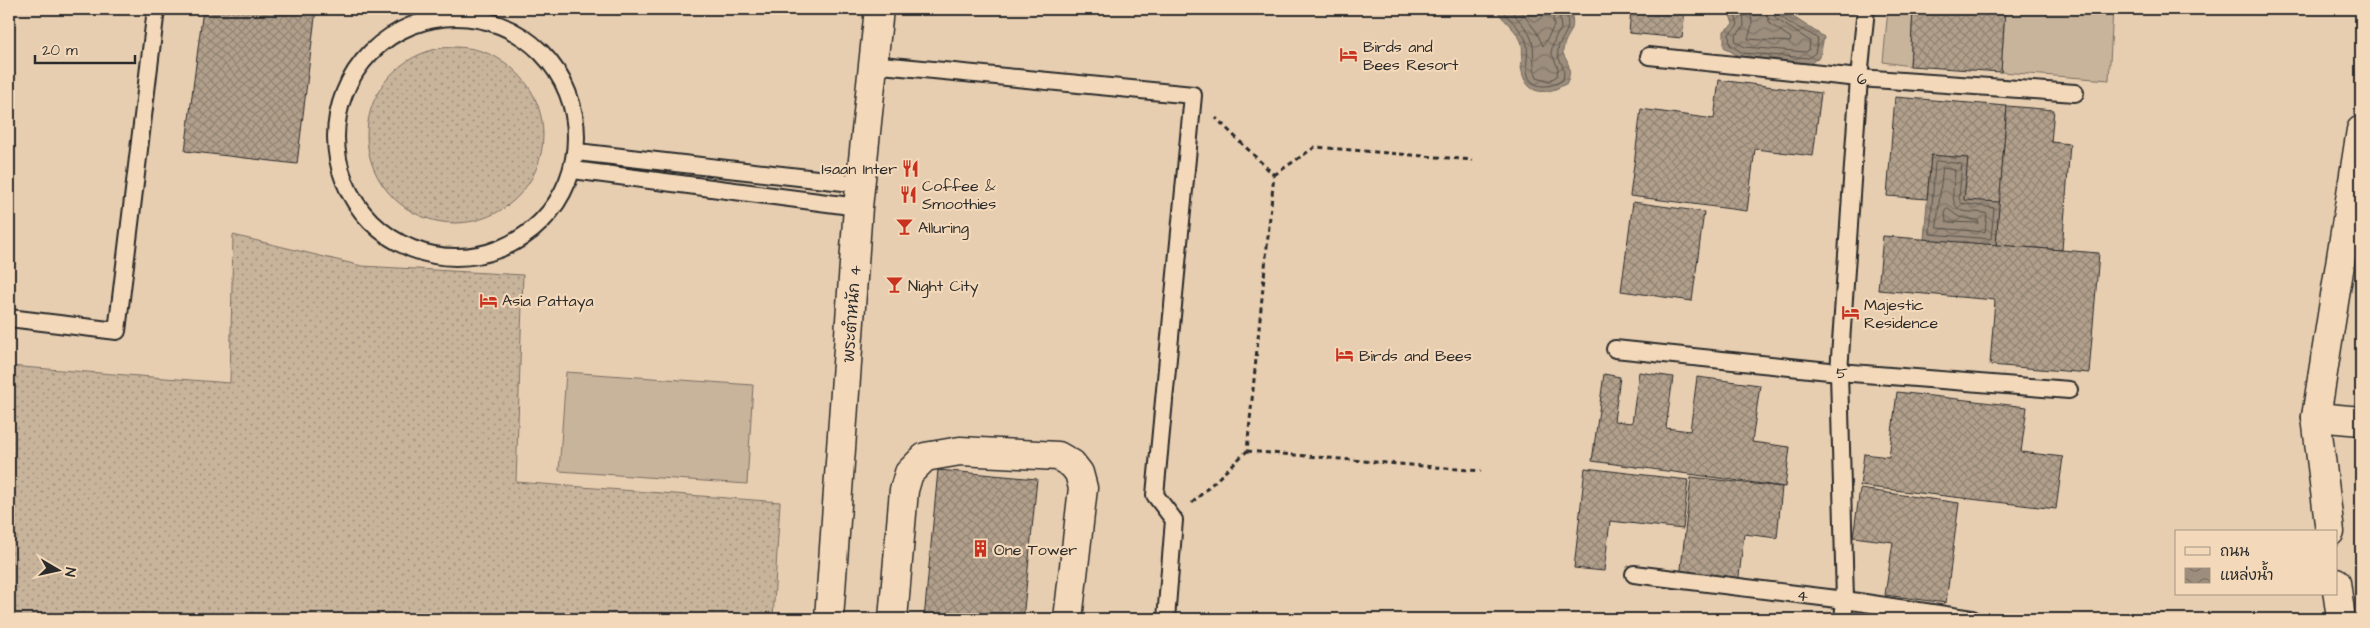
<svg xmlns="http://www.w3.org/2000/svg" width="2370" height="628" font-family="'Architects Daughter','Playpen Sans Thai',sans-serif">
	<defs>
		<pattern id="grass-dots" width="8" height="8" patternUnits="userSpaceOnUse" patternTransform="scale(1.25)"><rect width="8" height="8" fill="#c8b39b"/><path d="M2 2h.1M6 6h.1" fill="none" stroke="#a3927f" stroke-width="1.8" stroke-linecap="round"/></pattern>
		<pattern id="water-waves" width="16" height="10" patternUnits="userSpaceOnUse" patternTransform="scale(1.25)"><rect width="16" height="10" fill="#9c8d7c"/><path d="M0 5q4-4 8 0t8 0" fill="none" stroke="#7f7366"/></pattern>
		<pattern id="building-cross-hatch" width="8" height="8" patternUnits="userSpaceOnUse" patternTransform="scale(1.25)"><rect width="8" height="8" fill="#b2a08c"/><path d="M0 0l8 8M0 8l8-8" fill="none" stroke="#918373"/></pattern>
	</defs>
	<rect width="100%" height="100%" fill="#e7ceb1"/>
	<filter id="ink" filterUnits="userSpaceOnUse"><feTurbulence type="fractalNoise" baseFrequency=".02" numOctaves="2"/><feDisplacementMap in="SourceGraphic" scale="10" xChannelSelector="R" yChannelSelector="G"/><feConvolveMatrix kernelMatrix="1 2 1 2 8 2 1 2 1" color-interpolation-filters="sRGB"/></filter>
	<g filter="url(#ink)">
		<!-- grass -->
		<g fill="url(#grass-dots)" stroke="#7a6f63">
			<circle cx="455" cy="135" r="88"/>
			<path d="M233 235 362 266 523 275 516 482 780 502 773 619H9V366L230 383Z"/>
		</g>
		<!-- garden -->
		<g fill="#c8b39b" stroke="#7a6f63">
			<path d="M1888 9H1913L1910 66 1883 62Z"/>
			<path d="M2005 9H2113L2109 80 2001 72Z"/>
			<path d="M566 372 753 385 747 484 559 471Z"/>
		</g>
		<!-- water -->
		<g fill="url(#water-waves)" stroke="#6f665c">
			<path d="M1499 9H1570C1578 34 1566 31 1563 50 1562 55 1567 59 1568 64 1571 71 1569 77 1567 83 1550 94 1528 98 1522 72 1519 63 1525 52 1521 41 1517 32 1506 22 1499 14Z"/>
			<path d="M1733 9H1781L1824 37 1820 56 1810 64 1741 58 1724 47V31L1733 24 1730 15Z"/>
			<path d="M1931 155 1968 158 1964 199 2000 202 1996 245 1924 239Z"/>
		</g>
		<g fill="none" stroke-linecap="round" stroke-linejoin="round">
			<!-- shore -->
			<g stroke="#58524b" stroke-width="1">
				<path d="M1504 9V13C1511 21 1523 31 1526 41 1529 51 1526 59 1527 69 1528 90 1549 89 1563 80 1567 64 1556 61 1558 50 1559 42 1563 39 1566 32 1570 25 1566 16 1566 9"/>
				<path d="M1510 9C1516 18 1527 27 1531 38 1536 51 1531 65 1537 77L1549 81 1557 76 1558 68 1551 52 1555 38 1561 29 1559 9"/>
				<path d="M1519 9 1536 31 1543 46 1554 26 1552 9"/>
				<path d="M1737 9 1735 15 1738 25 1729 34 1730 45 1743 53 1809 58 1815 53 1818 39C1807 30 1780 23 1778 9"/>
				<path d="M1743 9 1744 26 1735 37 1736 42 1745 47 1806 52 1809 50 1810 41 1776 19 1772 9"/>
				<path d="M1751 9 1752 25 1748 39 1790 42 1791 38 1770 24 1765 9"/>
				<path d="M1938 161 1962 164 1959 198 1961 203 1994 208 1991 239 1930 234 1935 163Z"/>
				<path d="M1943 168 1955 170C1955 181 1947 206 1963 211 1971 213 1979 211 1987 214L1985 232 1937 228Z"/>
				<path d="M1948 209 1959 217 1977 220 1979 223 1946 222 1945 211Z"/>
			</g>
		</g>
		<!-- building -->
		<g fill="url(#building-cross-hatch)" stroke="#2b2b2b">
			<path d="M203 9H316L297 164 185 151Z"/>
			<path d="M1631 9H1685L1682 38 1629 33Z"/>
			<path d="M1913 9H2005L2001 72 1910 66Z"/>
			<path d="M1719 80 1821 93 1813 156 1755 149 1747 211 1630 196 1641 109 1714 119Z"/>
			<path d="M1895 97 2007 106 2000 202 1964 200 1968 158 1931 155 1927 199 1887 196Z"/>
			<path d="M2007 106 2054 110 2051 142 2070 144 2062 250 1996 245Z"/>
			<path d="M1633 202 1704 212 1692 301 1621 291Z"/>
			<path d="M1883 236 2099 253 2089 373 1990 365 1995 300 1878 290Z"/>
			<path d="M1639 372 1673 377 1666 428 1690 431 1697 377 1760 385 1752 442 1790 447 1785 487 1592 461 1604 374 1620 377 1614 421 1632 423Z"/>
			<path d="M1897 392 2027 407 2021 452 2063 457 2056 509 1860 486 1864 454 1889 457Z"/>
			<path d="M1585 468 1688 480 1683 529 1610 521 1604 571 1574 568Z"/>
			<path d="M938 470 1037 479 1023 619H924Z"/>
			<path d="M1691 477 1782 487 1777 538 1744 534 1738 585 1680 578Z"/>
			<path d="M1860 489 1959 503 1946 603 1885 595 1893 542 1853 537Z"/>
		</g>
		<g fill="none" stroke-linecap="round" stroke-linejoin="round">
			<defs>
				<g id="lane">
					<circle cx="456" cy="137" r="120"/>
					<path id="s1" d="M1649 56 1859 78 2075 93"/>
					<path d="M871 64 1193 95 1155 495 1174 520 1166 619"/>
					<path d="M577 152 861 184"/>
					<path d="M573 170 858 207"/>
					<path d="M9 318 117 331 156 9"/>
					<path id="s2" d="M1615 349 1839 372 2069 390"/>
					<path id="s3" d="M1634 574 1845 600 1972 619"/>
					<path d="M1843 619 1845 600 1839 372 1859 78 1866 9"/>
				</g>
				<g id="street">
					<path d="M2316 417 2361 421"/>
					<path d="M2330 532 2316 417 2361 130"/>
					<path d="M2336 582 2341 619"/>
					<path d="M829 619 858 207 879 9"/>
					<path d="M893 619 904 490 909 473 925 457 960 451 1058 456 1072 464 1079 473 1083 488 1068 619"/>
				</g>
			</defs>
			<!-- lane casing -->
			<use href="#lane" stroke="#2b2b2b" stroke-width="20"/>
			<!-- street casing -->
			<use href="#street" stroke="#2b2b2b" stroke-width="31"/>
			<!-- path -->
			<g stroke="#2b2b2b" stroke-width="3" stroke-dasharray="5 4" stroke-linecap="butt">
				<path d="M1274 175 1315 147 1473 160"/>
				<path d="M1247 451 1481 471"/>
				<path d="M1192 503 1247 451 1274 175 1216 118"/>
			</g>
			<!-- lane -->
			<use href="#lane" stroke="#f3d9ba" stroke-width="16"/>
			<!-- street -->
			<use href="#street" stroke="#f3d9ba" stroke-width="28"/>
		</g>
	</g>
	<!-- icons -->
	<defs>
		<symbol id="hotel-bare" viewBox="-9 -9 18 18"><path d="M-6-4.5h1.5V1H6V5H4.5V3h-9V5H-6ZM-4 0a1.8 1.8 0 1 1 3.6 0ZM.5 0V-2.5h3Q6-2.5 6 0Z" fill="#c8321e" stroke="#f3d9ba" stroke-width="2.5" paint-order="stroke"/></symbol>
		<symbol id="restaurant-bare" viewBox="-9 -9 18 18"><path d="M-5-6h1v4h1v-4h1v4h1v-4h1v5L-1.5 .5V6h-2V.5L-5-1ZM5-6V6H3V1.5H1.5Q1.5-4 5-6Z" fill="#c8321e" stroke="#f3d9ba" stroke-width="2.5" paint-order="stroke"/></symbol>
		<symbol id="bar-bare" viewBox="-9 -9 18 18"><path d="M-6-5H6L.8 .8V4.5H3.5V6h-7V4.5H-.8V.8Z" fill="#c8321e" stroke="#f3d9ba" stroke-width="2.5" paint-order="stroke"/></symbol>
		<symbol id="building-bare" viewBox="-9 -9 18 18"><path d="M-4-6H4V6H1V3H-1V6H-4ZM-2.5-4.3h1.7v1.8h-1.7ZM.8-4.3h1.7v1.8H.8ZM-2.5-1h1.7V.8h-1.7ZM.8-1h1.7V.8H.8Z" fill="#c8321e" stroke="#f3d9ba" stroke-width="2.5" paint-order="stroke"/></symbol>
	</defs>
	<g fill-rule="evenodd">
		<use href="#hotel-bare" x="1336" y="42" width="25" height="25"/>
		<use href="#restaurant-bare" x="898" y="156" width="25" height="25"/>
		<use href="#restaurant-bare" x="896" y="182" width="25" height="25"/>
		<use href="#bar-bare" x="892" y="214" width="25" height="25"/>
		<use href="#bar-bare" x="882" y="272" width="25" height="25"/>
		<use href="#hotel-bare" x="476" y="288" width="25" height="25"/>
		<use href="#hotel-bare" x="1838" y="300" width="25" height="25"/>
		<use href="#hotel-bare" x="1332" y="342" width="25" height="25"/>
		<use href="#building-bare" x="968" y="536" width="25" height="25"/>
	</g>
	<g text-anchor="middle" stroke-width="4.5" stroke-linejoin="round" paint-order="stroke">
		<!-- poi labels -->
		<g font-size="16" fill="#2b2b2b" stroke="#f3d9ba" text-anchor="start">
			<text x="1363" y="52">Birds and<tspan x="1363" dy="18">Bees Resort</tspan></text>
			<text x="897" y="174" text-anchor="end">Isaan Inter</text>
			<text x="922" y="191">Coffee &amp;<tspan x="922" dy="18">Smoothies</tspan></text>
			<text x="918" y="233">Alluring</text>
			<text x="908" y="291">Night City</text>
			<text x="502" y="306">Asia Pattaya</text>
			<text x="1864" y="310">Majestic<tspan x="1864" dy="18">Residence</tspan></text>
			<text x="1359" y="361">Birds and Bees</text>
			<text x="994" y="555">One Tower</text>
		</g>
		<!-- street labels -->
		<g font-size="16" fill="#2b2b2b" stroke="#f3d9ba">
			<text dy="6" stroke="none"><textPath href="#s1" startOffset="214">6</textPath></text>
			<text transform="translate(851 314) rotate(-86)" y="6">พระตำหนัก 4</text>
			<text dy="6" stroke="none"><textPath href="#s2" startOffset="228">5</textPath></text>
			<text dy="6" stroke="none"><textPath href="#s3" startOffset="170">4</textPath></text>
		</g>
	</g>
	<!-- margin -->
	<rect width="2370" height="628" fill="none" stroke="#f3d9ba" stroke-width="30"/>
	<rect x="15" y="15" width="2340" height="598" fill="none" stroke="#2b2b2b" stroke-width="2" filter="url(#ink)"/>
	<!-- legend -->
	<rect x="2175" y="530" width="162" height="65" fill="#f3d9ba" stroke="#a39381"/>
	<rect x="2185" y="547" width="25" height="8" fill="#f3d9ba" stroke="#a39381"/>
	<text x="2220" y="556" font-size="15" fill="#2b2b2b">ถนน</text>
	<rect x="2185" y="568" width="25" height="15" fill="url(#water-waves)" stroke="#a39381"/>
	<text x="2220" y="580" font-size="15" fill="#2b2b2b">แหล่งน้ำ</text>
	<!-- north arrow -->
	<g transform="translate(58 570) rotate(99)" stroke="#f3d9ba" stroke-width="4" paint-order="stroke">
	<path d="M0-4L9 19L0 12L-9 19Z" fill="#2b2b2b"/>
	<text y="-8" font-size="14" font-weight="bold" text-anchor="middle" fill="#2b2b2b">N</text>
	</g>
	<!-- scale -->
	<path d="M35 55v8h100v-8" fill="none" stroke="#2b2b2b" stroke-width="2.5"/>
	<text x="42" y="55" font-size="15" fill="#2b2b2b" stroke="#f3d9ba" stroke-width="4" paint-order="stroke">20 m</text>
</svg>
